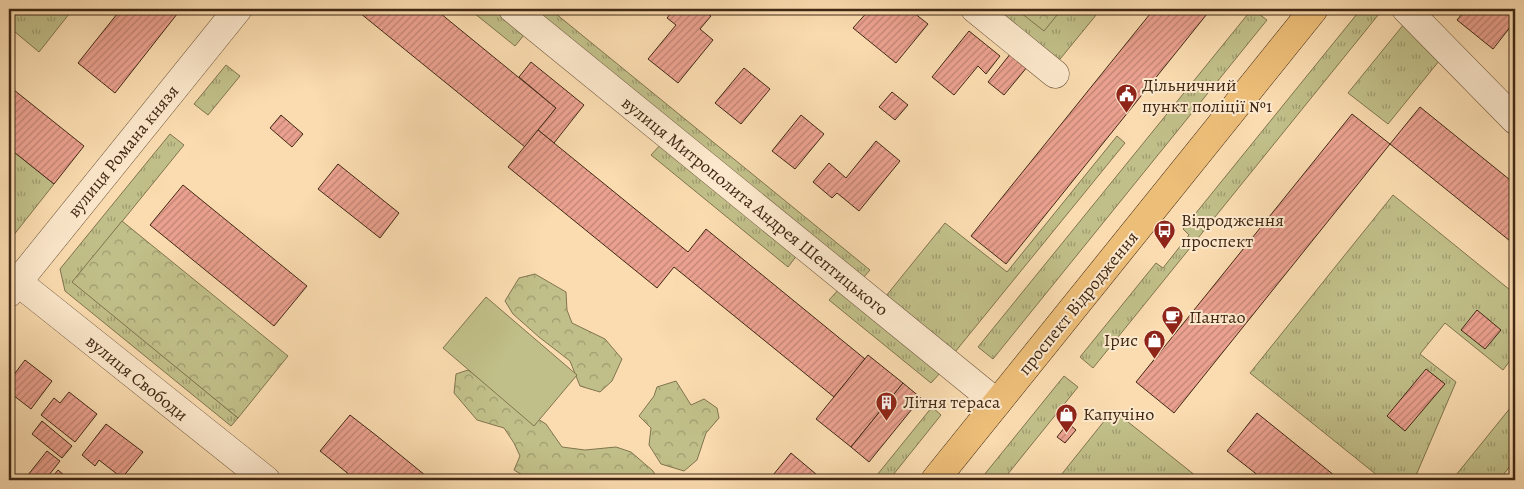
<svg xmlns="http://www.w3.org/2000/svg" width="1524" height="489" font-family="Alegreya,serif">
	<defs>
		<pattern id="grass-tufts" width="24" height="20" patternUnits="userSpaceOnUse" patternTransform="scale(1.25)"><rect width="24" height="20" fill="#c1bf89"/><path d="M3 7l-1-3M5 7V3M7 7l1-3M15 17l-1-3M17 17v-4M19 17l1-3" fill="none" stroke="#9e9b6f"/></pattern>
		<pattern id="forest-crowns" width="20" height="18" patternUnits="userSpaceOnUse" patternTransform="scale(1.25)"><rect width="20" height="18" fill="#c1bf89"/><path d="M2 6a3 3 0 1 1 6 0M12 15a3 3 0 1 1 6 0" fill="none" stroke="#9e9b6f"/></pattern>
		<pattern id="building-hatch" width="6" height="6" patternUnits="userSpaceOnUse" patternTransform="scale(1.25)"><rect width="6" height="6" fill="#eba18f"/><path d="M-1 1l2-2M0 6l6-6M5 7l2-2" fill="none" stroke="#c08374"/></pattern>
	</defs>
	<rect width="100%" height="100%" fill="#fadcb0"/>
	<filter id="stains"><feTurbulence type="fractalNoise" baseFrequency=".004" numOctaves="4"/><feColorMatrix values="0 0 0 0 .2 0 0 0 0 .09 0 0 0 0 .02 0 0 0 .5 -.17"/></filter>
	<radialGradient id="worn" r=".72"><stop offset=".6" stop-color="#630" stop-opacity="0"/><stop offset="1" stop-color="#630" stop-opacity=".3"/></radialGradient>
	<!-- grass -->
	<g fill="url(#grass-tufts)" stroke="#81744e">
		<path d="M9 9H73L39 52 9 27Z"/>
		<path d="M469 9H492L524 35 515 46Z"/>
		<path d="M532 9H550L870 270 863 278Z"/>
		<path d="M987 9H1101L1056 64Z"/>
		<path d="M1252 9 1267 20 993 359 978 347Z"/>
		<path d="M1361 9H1383L1093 368 1080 357 1156 263 1163 268 1189 235 1183 229Z"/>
		<path d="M1404 24 1439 61 1388 124 1348 93Z"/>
		<path d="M226 65 240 76 208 115 194 104Z"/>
		<path d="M170 134 184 145 73 282 238 418 231 426 65 291 60 269Z"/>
		<path d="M1117 136 1125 143 955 352 886 296 945 223 1007 272Z"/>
		<path d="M662 143 798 254 788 267 651 155Z"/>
		<path d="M9 148 54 184 9 241Z"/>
		<path d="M1393 195 1515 294V354L1503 370 1445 323 1420 354 1456 382 1414 480H1383L1250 373Z"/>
		<path d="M840 288 942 371 931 383 829 300Z"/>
		<path d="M1064 376 1078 387 1003 480H980Z"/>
		<path d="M1515 402V460L1499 480H1452Z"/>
		<path d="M932 407 941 415 889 480H873Z"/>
		<path d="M1113 410 1201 480H1057Z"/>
	</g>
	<!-- forest -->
	<g fill="url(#forest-crowns)" stroke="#81744e">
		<path d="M1016 9H1062L1044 31Z"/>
		<path d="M122 221 288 356 238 418 72 282Z"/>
		<path d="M535 274 566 292 567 310 572 323 605 339 622 359 612 381 600 392 580 386 570 361 539 337 513 314 505 301 519 278Z"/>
		<path d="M468 370 515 405 546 424 562 447 585 450 616 447 631 452 653 471 658 480H548L524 476 514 470 520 456 514 443 504 428 477 420 454 393 456 374Z"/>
		<path d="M676 381 691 405 704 399 717 408 719 418 706 433 697 460 684 471 661 464 649 445 651 428 639 416 654 396 657 387Z"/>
	</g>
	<!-- garden -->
	<path fill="#c1bf89" stroke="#81744e" d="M486 297 577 375 534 426 443 348Z"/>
	<!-- building -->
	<g fill="url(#building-hatch)" stroke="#412814">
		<path d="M121 9H181L115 93 78 63Z"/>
		<path d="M355 9H435L556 108 525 147Z"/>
		<path d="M674 9H701L711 16 700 29 713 40 678 83 648 59 676 25 667 18Z"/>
		<path d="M870 9H909L928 24 896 63 853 28Z"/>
		<path d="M1154 9H1211L1006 264 971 236Z"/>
		<path d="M1466 9H1515V21L1493 49 1457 20Z"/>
		<path d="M969 31 1000 56 986 74 978 66 954 95 932 77Z"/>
		<path d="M1011 53 1028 66 1004 95 988 82Z"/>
		<path d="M531 62 584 105 554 143 538 130 556 108 519 77Z"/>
		<path d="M744 68 770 89 741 124 715 103Z"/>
		<path d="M9 86 84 146 54 184 9 148Z"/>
		<path d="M892 92 908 105 895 120 879 107Z"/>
		<path d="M1420 107 1515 184V245L1390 144Z"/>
		<path d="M1352 114 1390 144 1174 413 1136 382Z"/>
		<path d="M281 115 303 134 292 147 270 128Z"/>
		<path d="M801 115 824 134 795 169 772 151Z"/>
		<path d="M538 130 688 252 706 229 865 359 834 397 674 267 657 288 508 167Z"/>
		<path d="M876 141 900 161 859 211 837 193 832 198 813 182 829 163 846 178Z"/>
		<path d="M338 164 399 213 380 238 318 189Z"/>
		<path d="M183 185 307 286 274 326 150 225Z"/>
		<path d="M1477 310 1501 330 1485 349 1461 330Z"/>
		<path d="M868 355 903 383 851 447 816 419Z"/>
		<path d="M25 360 52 381 31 409 9 392V381Z"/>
		<path d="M1426 369 1445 384 1405 431 1387 416Z"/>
		<path d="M903 383 921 398 869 462 851 447Z"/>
		<path d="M69 392 97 414 75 442 41 415 54 398 60 403Z"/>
		<path d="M1257 413 1340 480H1264L1227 451Z"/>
		<path d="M350 415 377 436 431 480H356L320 451Z"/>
		<path d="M42 421 72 446 62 458 32 434Z"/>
		<path d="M1068 423 1076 430 1065 443 1057 437Z"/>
		<path d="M106 424 143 452 122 478 99 460 95 466 82 455Z"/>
		<path d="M47 451 60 461 45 480H24Z"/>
		<path d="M791 453 823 480H769Z"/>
		<path d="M58 470 70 480H50Z"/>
	</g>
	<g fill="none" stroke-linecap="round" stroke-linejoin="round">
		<defs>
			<g id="minor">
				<path d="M513 9 997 403"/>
				<path d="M975 9 1055 74"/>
				<path d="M1406 9 1515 120"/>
				<path d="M9 275 266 480"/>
				<path d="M9 293 238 9"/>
			</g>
			<path id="major" d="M935 480 1314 9"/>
		</defs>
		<!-- minor casing -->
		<use href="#minor" stroke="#6f553b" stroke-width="29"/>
		<!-- major casing -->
		<use href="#major" stroke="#412814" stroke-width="29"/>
		<!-- minor -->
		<use href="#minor" stroke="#fce8cc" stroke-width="28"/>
		<!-- major -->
		<use href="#major" stroke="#edbe78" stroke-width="28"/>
	</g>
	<!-- icons -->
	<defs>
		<symbol id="civic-pin" viewBox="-11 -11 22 30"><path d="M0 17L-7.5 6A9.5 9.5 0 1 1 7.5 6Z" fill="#8f2418" stroke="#fce8cc"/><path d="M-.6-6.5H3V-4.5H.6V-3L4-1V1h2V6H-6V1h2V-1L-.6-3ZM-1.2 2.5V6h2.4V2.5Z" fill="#fff"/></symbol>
		<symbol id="bus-pin" viewBox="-11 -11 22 30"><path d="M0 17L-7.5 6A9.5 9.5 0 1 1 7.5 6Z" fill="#8f2418" stroke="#fce8cc"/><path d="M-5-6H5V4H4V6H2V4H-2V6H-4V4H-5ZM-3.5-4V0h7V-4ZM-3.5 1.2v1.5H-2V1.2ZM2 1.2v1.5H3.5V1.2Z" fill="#fff"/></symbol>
		<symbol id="cafe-pin" viewBox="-11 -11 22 30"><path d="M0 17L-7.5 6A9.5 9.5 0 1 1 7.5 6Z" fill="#8f2418" stroke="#fce8cc"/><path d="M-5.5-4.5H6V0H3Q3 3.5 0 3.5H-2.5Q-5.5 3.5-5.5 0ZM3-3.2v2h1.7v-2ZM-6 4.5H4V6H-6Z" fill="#fff"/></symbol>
		<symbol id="shop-pin" viewBox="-11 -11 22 30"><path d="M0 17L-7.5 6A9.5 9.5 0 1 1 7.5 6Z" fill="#8f2418" stroke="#fce8cc"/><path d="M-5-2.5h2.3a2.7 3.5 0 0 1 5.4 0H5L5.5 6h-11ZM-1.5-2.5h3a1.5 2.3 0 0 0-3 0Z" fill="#fff"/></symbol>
		<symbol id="building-pin" viewBox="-11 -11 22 30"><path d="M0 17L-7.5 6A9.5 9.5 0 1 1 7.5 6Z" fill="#8f2418" stroke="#fce8cc"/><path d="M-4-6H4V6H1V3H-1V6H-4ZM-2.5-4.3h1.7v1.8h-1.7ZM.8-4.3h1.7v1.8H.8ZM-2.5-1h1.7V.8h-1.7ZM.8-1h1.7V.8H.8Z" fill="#fff"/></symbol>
	</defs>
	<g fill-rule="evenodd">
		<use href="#civic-pin" x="1114" y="82" width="25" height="34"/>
		<use href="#bus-pin" x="1152" y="218" width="25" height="34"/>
		<use href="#cafe-pin" x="1160" y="304" width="25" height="34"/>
		<use href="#shop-pin" x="1142" y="328" width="25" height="34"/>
		<use href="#building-pin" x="874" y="390" width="25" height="34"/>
		<use href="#shop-pin" x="1054" y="402" width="25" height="34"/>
	</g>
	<g text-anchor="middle" stroke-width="4" stroke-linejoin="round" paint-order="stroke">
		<!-- poi labels -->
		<g font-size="18" fill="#412814" stroke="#fce8cc" text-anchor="start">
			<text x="1142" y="91">Дільничний<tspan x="1142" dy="21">пункт поліції №1</tspan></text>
			<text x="1181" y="226">Відродження<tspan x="1181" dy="21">проспект</tspan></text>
			<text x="1189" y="323">Пантао</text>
			<text x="1138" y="346" text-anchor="end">Ірис</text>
			<text x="903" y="408">Літня тераса</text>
			<text x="1083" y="420">Капучіно</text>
		</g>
		<!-- street labels -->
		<g font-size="18" fill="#412814" stroke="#fce8cc">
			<text transform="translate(123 151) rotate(-51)" y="6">вулиця Романа князя</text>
			<text transform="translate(755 206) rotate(39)" y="6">вулиця Митрополита Андрея Шептицького</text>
			<text transform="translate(1078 303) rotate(-51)" y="6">проспект Відродження</text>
			<text transform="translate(137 378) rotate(39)" y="6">вулиця Свободи</text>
		</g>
	</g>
	<!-- margin -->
	<rect width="1524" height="489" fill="none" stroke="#fadcb0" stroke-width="30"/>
	<rect x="10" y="10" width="1504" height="469" fill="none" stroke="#412814" stroke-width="2.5"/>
	<rect x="15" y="15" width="1494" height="459" fill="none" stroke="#412814"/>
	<rect width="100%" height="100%" filter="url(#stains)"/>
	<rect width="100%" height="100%" fill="url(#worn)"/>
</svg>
